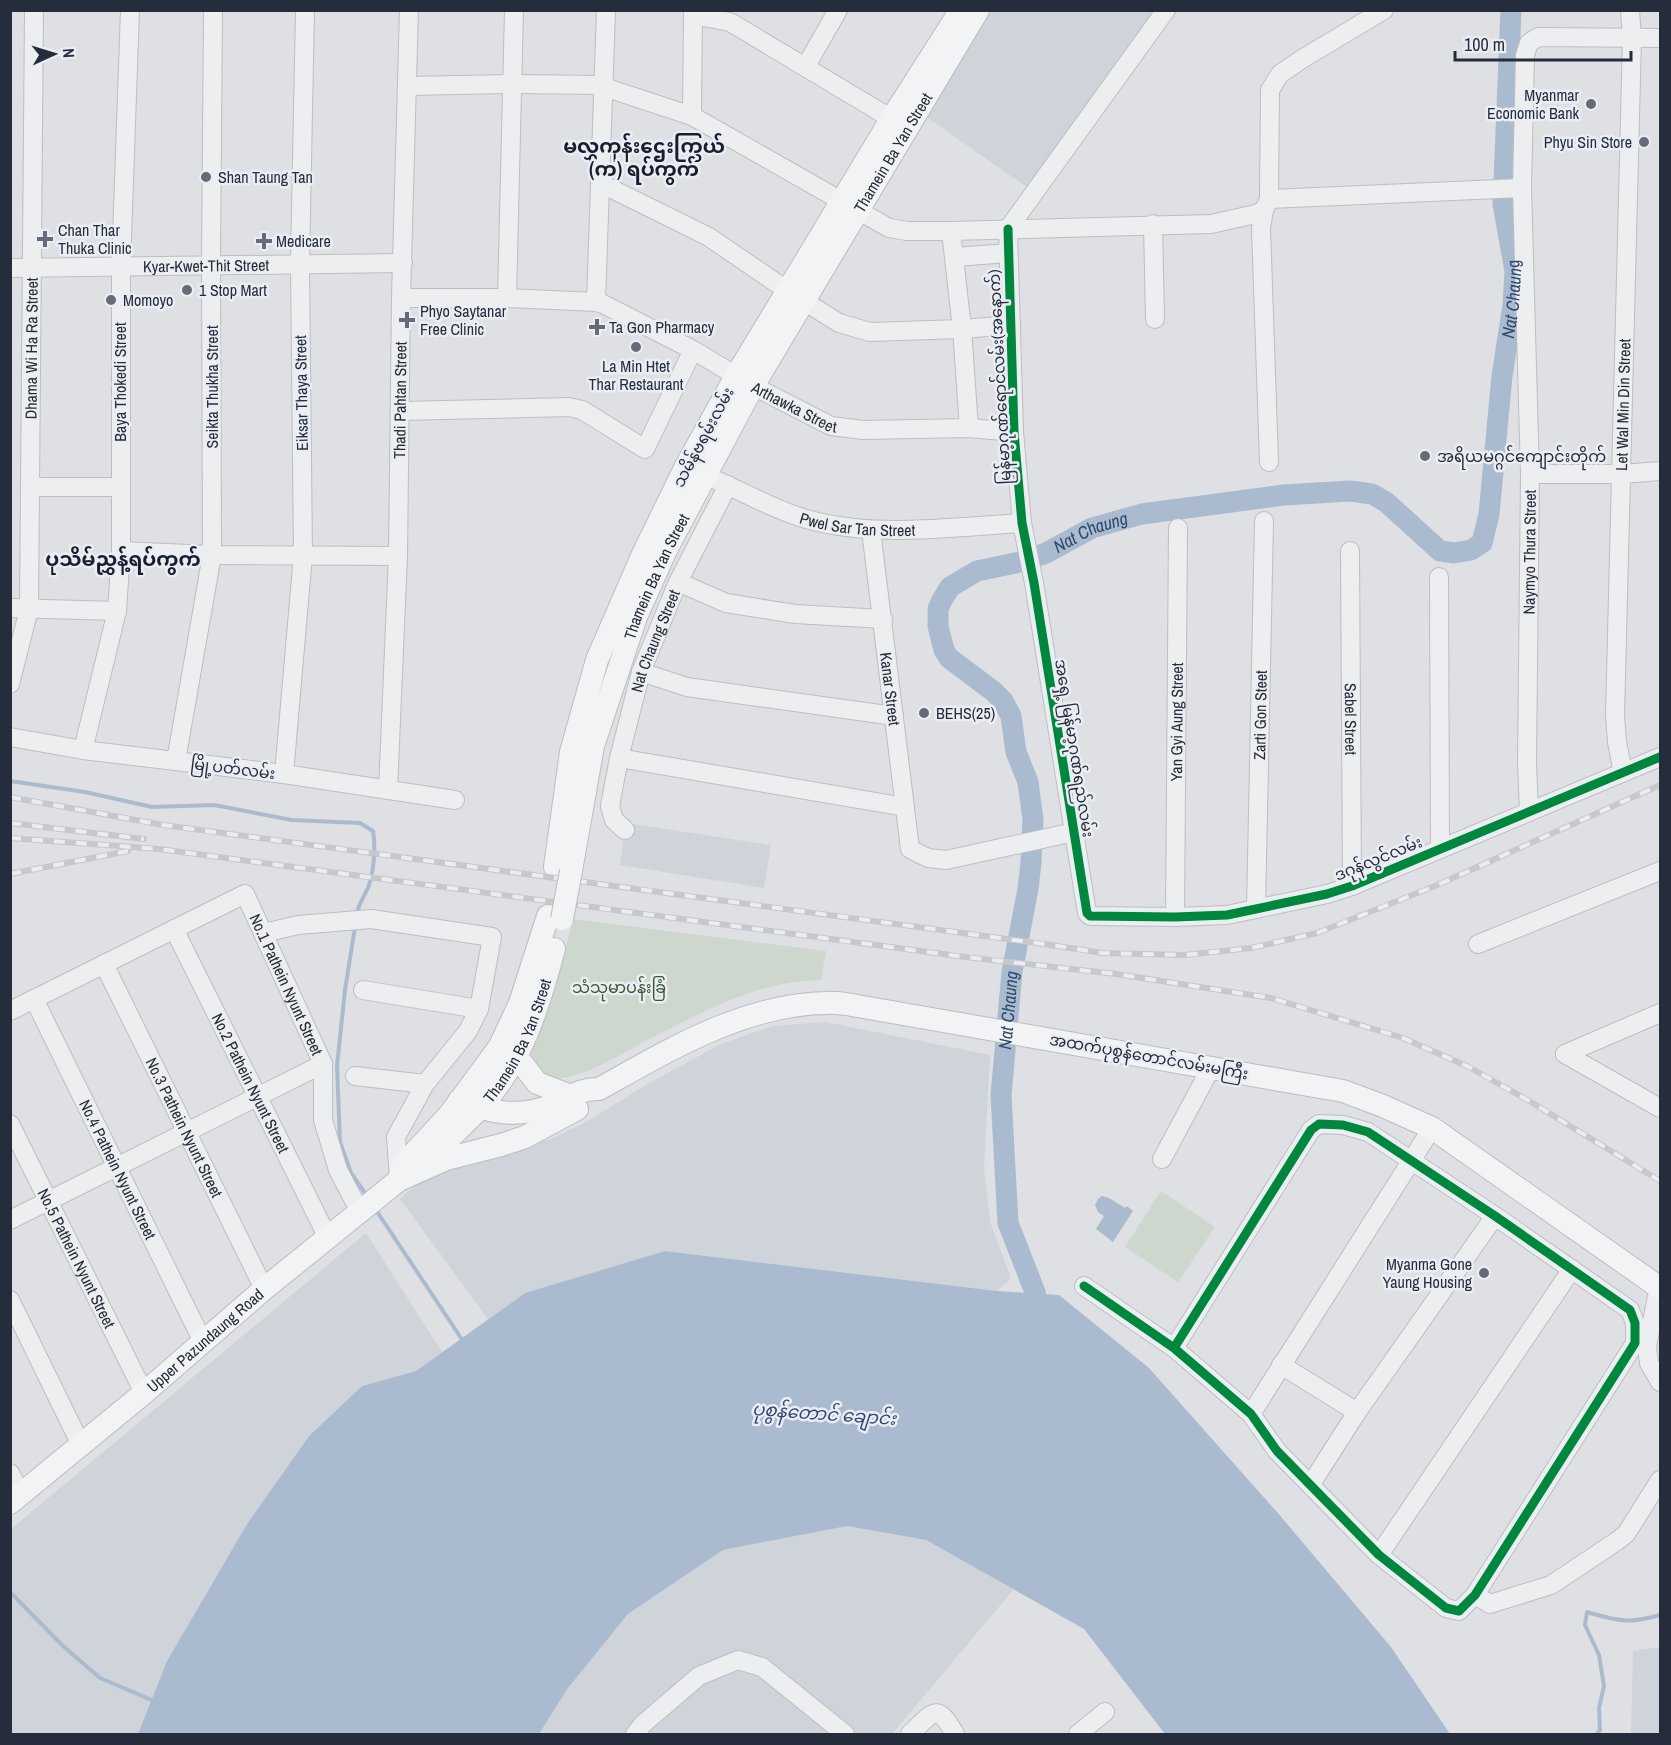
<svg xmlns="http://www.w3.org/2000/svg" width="1671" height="1745" font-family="'Archivo Narrow','Noto Sans Myanmar',sans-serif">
	<rect width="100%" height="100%" fill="#dee0e3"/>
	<!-- built -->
	<g fill="#cfd3da">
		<path d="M991 11H1177L1038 195 925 116Z"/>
		<path d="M626 823 771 845 764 888 620 865Z"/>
		<path d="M825 1022 990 1055 984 1168 990 1222 1011 1278 997 1291 665 1251 525 1293 488 1319 400 1199 429 1172 551 1139 586 1122 651 1082 721 1044 773 1026Z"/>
		<path d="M366 1233 442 1352 416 1371 362 1386 309 1436 247 1524 167 1661 138 1734H11V1529Z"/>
		<path d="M847 1526 925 1540 1014 1589 892 1734H539L568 1688 628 1614 723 1550Z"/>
		<path d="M1660 1647V1734H1631L1633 1651Z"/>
	</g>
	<!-- green -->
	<g fill="#ced7ce">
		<path d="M573 919 826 951 821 980C757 980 695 1016 640 1044 610 1060 579 1081 545 1079L529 1059 556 986Z"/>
		<path d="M1161 1191 1215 1227 1178 1282 1125 1247Z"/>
	</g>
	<!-- water -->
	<g fill="#abbbcf">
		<path d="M1102 1196 1109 1198 1125 1208 1127 1206 1133 1211 1113 1242 1096 1229 1104 1216 1098 1212 1095 1205 1098 1199Z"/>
		<path d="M665 1251 997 1291 1059 1295 1149 1368 1277 1512 1391 1647 1450 1734H1165L1084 1629 926 1540 847 1526 723 1550 628 1614 568 1688 539 1734H138L167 1661 247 1524 309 1436 362 1386 416 1371 525 1293Z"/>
	</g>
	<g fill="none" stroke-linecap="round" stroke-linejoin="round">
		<!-- stream -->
		<g stroke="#abbbcf" stroke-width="4">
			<path d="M10 781 85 792 152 807 214 805 292 820 360 823 373 831C376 847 374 877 366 892 362 900 359 904 357 913"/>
			<path d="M355 927 345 990 337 1066 340 1142 351 1173 367 1196"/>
			<path d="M376 1210 463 1341"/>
			<path d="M10 1592 63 1646 100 1678 154 1701"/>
			<path d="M1597 1734 1600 1730 1599 1708 1604 1686 1599 1655 1585 1625 1587 1612C1617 1621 1630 1624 1660 1615"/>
		</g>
		<!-- river -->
		<path stroke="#abbbcf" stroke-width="21" id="s1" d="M1041 1320 1035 1292 1008 1223 1001 1095 1012 972 1028 889 1031 862 1033 820 1028 782 1016 752 1011 716 1003 701 993 691 949 658 944 650 938 626V609L942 600 950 587 977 571 1020 562 1046 553 1092 528 1142 514 1284 495 1350 491 1372 494 1386 502 1440 551 1454 553 1471 550 1482 543 1489 514 1502 376 1513 305 1515 271 1503 204 1511 10"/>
		<defs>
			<g id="minor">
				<path d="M693 15 730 22 902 125"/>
				<path d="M806 66 838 10"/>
				<path d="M604 85 610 89 692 116 889 228 907 231H951L1211 224 1256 214 1264 210"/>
				<path d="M407 86 512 84 604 85"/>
				<path d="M692 116 693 10"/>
				<path d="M600 186H606L709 237 788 291 839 323 870 332 962 329 1011 325"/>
				<path d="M1269 199 1522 188"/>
				<path d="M1153 224 1155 319"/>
				<path d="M1008 229 1014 432 1022 523 1034 583 1087 913 1090 916 1175 917 1227 915 1327 894 1352 886 1660 757"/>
				<path d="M1008 229 1166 10"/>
				<path d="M951 231 962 329 969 428"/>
				<path d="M955 257 1008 253"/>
				<path id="s2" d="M10 268 403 263"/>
				<path id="s3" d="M401 298H507L596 302 603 304 693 350 753 386 831 426 863 430 969 428 1014 432"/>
				<path d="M507 298 514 10"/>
				<path d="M596 302 606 10"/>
				<path d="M401 411 569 407 582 410 645 449 693 350"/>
				<path d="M1269 462 1261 228 1264 210 1269 199 1270 90 1280 74 1302 59 1384 10"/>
				<path d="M1530 474H1622L1660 471"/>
				<path id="s4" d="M718 481C743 492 768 506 794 515 863 540 950 527 1022 523"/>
				<path d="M30 487H120"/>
				<path id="s5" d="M871 530 910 849 928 858 946 860 1074 832"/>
				<path d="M121 551 212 555 398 556"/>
				<path id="s6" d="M1350 551 1352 886"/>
				<path d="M1439 577 1440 849"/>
				<path d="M678 582 726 603 795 614 883 619"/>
				<path d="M10 608 117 611"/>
				<path d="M641 672 687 687 894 716"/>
				<path id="s7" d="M10 684 29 609 34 10"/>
				<path d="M10 737 83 750 284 774 455 800"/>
				<path d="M83 750 117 611 121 551V266L130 10"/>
				<path d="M619 758 905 807"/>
				<path d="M176 761 212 555 211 265 213 10"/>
				<path id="s8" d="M1623 772 1617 742 1615 715 1632 38 1630 10"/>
				<path d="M284 774 303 555 300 264 305 10"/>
				<path id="s9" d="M388 790 398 556 401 298 409 10"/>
				<path id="s10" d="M1529 812 1527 763 1530 474 1522 188 1525 55 1529 43 1538 37 1660 38"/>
				<path id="s11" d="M625 830 614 820 610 806 619 758 641 672 678 582 728 485"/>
				<path id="s12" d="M1256 909 1264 521"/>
				<path id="s13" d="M1175 917 1178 528"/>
				<path id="s14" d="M174 929 328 1238"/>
				<path d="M264 933 298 925 371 919 492 937 479 1009 468 1031 425 1084 396 1137 399 1179"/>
				<path d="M1478 944 1660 871"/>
				<path id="s15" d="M104 964 264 1289"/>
				<path d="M363 990 479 1009"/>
				<path id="s16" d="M34 999 203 1342"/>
				<path id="s17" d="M10 1011 245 894 323 1064V1120L338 1170 360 1212"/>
				<path d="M1565 1054 1660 1108"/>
				<path d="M1565 1054 1660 1013"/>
				<path d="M355 1076 425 1084"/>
				<path id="s18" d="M10 1124 144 1393"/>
				<path d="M1162 1159 1212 1066"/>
				<path d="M10 1220 323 1064"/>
				<path d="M1084 1286 1174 1348 1251 1414 1277 1451 1379 1555 1446 1608 1459 1611 1475 1595 1635 1343V1323L1630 1310 1495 1216 1368 1132 1343 1125 1319 1124 1311 1130 1174 1348"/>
				<path d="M1659 1287 1647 1346 1649 1363 1660 1382"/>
				<path d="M10 1300 81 1445"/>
				<path d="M1281 1365 1357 1412"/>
				<path d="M1251 1414 1432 1128"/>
				<path d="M10 1473 21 1494"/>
				<path d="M1311 1484 1357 1412 1495 1216"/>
				<path d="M1379 1555 1572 1269"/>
				<path d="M1475 1595 1490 1604 1551 1585 1617 1541 1626 1534 1660 1480"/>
				<path d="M635 1734 643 1724 699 1676 738 1660 762 1667 845 1734"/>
				<path d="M910 1734C934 1712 936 1701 955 1734"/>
				<path d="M1078 1734 1105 1712"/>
			</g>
			<g id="major">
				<path d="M555 867 571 752 597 660 643 554 686 466 736 376 892 118 961 10"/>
				<path id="s19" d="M571 871 593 746 636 617 666 550 753 386 978 10"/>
				<path d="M517 1057 537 1083 571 1096"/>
				<path d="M459 1101C489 1112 516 1118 547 1107 568 1100 575 1089 599 1089 669 1050 744 1004 827 1003 839 1002 851 1005 863 1007L1343 1091 1383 1106 1432 1128 1660 1288"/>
				<path id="s20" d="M427 1161C444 1142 463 1126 480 1108 522 1061 538 1009 554 949"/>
				<path d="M399 1180 404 1164 450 1114 500 1046 520 1003 548 916"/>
				<path id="s21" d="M10 1503 144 1393 264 1289 399 1180 446 1159 501 1145 525 1137 577 1109"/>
			</g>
		</defs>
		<!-- minor casing -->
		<use href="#minor" stroke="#bcbec1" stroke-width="20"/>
		<!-- major casing -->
		<use href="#major" stroke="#babdc1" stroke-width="24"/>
		<!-- minor -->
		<use href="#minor" stroke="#edeef0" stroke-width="18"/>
		<!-- major -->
		<use href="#major" stroke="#f2f3f4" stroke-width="22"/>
		<defs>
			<g id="rail">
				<path d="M10 797 163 825 1044 944 1103 953 1185 955 1251 948 1317 933 1435 886 1660 785"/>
				<path d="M10 823 144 839"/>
				<path d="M10 838 159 849 965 957 1116 974 1271 998 1403 1038 1469 1067 1531 1102 1660 1181"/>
				<path d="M10 874 128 851"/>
			</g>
		</defs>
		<!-- rail casing -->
		<use href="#rail" stroke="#c7c8cb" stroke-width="6"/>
		<!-- rail -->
		<use href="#rail" stroke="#eaeef4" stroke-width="4" stroke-dasharray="11" stroke-linecap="butt"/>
		<defs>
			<path id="major-bridge" d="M562 919 571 871"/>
		</defs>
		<!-- major-bridge casing -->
		<use href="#major-bridge" stroke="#babdc1" stroke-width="24" stroke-linecap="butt"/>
		<!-- major-bridge -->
		<use href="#major-bridge" stroke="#f2f3f4" stroke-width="22"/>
		<defs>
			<g id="cycleway">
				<path d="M1008 229 1014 432 1022 523 1034 583 1087 913 1090 916 1175 917 1227 915 1327 894 1352 886 1660 757"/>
				<path d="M1084 1286 1174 1348 1251 1414 1277 1451 1379 1555 1446 1608 1459 1611 1475 1595 1635 1343V1323L1630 1310 1495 1216 1368 1132 1343 1125 1319 1124 1311 1130 1174 1348"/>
			</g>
		</defs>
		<!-- cycleway casing -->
		<use href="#cycleway" stroke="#eaeef4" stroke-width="13"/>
		<!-- cycleway -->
		<use href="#cycleway" stroke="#00873e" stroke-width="9"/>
	</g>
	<!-- markers -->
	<g fill="#666b76" stroke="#eaeef4" stroke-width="2">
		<circle cx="1591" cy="104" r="6"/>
		<circle cx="1644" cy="142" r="6"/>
		<circle cx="206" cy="177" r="6"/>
		<path d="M42 230h6v6h6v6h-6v6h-6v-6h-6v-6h6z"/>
		<path d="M261 232h6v6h6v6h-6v6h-6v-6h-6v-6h6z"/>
		<circle cx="187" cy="290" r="6"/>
		<circle cx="111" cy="300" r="6"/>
		<path d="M404 311h6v6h6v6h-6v6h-6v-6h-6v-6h6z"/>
		<path d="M594 318h6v6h6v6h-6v6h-6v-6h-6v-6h6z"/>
		<circle cx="636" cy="347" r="6"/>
		<circle cx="1425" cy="456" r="6"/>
		<circle cx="924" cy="713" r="6"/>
		<circle cx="1484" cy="1273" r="6"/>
	</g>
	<g text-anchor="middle" stroke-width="5" stroke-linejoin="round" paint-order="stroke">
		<!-- poi labels -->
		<g font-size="16" fill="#252c3c" stroke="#eaeef4" text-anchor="start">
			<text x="1579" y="101" text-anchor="end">Myanmar<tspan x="1579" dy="18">Economic Bank</tspan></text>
			<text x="1632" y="148" text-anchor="end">Phyu Sin Store</text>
			<text x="218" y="183">Shan Taung Tan</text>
			<text x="58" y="236">Chan Thar<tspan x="58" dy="18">Thuka Clinic</tspan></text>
			<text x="276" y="247">Medicare</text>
			<text x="199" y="296">1 Stop Mart</text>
			<text x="123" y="306">Momoyo</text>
			<text x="420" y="317">Phyo Saytanar<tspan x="420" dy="18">Free Clinic</tspan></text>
			<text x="609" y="333">Ta Gon Pharmacy</text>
			<text x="636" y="372" text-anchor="middle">La Min Htet<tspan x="636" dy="18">Thar Restaurant</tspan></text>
			<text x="1437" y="462">အရိယမဂ္ဂင်ကျောင်းတိုက်</text>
			<text x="936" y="719">BEHS(25)</text>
			<text x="1472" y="1270" text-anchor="end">Myanma Gone<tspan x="1472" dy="18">Yaung Housing</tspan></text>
		</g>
		<!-- street labels -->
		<g font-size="16" fill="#252c3c" stroke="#eaeef4">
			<text dy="6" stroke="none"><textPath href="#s19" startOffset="794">Thamein Ba Yan Street</textPath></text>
			<text dy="6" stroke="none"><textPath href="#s2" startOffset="196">Kyar-Kwet-Thit Street</textPath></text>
			<text dy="6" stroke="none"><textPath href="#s7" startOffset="338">Dhama Wi Ha Ra Street</textPath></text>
			<text transform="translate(999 377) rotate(-93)" y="6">မြန်မာ့ဂုဏ်ရောင်လမ်း(အနောက်)</text>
			<text transform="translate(120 382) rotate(-90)" y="6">Baya Thokedi Street</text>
			<text transform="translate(212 387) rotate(-90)" y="6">Seikta Thukha Street</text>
			<text transform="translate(301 393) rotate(-91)" y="6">Eiksar Thaya Street</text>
			<text dy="6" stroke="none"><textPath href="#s9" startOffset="390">Thadi Pahtan Street</textPath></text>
			<text dy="6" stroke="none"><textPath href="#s3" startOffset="420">Arthawka Street</textPath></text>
			<text dy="6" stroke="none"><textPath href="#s8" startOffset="368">Let Wal Min Din Street</textPath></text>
			<text transform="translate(703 437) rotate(-62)" y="6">သမိန်ဗရမ်းလမ်း</text>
			<text dy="6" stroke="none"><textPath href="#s4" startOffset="148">Pwel Sar Tan Street</textPath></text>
			<text dy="6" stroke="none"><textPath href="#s10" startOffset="260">Naymyo Thura Street</textPath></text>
			<text dy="6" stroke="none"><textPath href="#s19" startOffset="308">Thamein Ba Yan Street</textPath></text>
			<text dy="6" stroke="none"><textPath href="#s11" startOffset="201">Nat Chaung Street</textPath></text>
			<text dy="6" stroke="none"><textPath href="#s5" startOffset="160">Kanar Street</textPath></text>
			<text dy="6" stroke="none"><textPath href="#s12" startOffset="194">Zarti Gon Steet</textPath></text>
			<text dy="6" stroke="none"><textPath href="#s6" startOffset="168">Sabel Street</textPath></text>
			<text dy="6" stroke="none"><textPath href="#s13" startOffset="195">Yan Gyi Aung Street</textPath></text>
			<text transform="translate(1075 748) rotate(81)" y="6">အရှေ့ မြန်မာ့ဂုဏ်ရည်လမ်း</text>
			<text transform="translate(233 768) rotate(7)" y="6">မြို့ပတ်လမ်း</text>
			<text transform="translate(1378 858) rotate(-22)" y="6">ဒဂုန်လွင်လမ်း</text>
			<text dy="6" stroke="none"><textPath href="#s17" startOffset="362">No.1 Pathein Nyunt Street</textPath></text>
			<text dy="6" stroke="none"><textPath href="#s20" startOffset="153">Thamein Ba Yan Street</textPath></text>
			<text transform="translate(1149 1056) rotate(10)" y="6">အထက်ပုစွန်တောင်လမ်းမကြီး</text>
			<text dy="6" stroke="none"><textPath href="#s14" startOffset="172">No.2 Pathein Nyunt Street</textPath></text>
			<text dy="6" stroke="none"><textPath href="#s15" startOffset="182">No.3 Pathein Nyunt Street</textPath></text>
			<text dy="6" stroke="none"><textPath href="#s16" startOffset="190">No.4 Pathein Nyunt Street</textPath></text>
			<text dy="6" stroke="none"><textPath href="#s18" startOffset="150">No.5 Pathein Nyunt Street</textPath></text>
			<text dy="6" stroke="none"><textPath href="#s21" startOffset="254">Upper Pazundaung Road</textPath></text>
		</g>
		<!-- park labels -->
		<g font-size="16" fill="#385832" stroke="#eaeef4">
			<text x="619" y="993">သံသုမာပန်းခြံ</text>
		</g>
		<!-- water labels -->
		<g font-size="18" font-style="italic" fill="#2f4970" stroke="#eaeef4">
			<text dy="6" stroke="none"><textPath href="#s1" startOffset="1596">Nat Chaung</textPath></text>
			<text dy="6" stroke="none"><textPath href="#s1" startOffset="930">Nat Chaung</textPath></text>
			<text dy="6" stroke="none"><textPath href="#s1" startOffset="316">Nat Chaung</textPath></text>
			<text transform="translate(824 1414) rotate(4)" y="6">ပုစွန်တောင် ချောင်း</text>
		</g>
		<!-- quarter labels -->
		<g font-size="20" font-weight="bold" fill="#181e2d" stroke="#eaeef4">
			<text x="644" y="153">မလွှကုန်းဌေးကြွယ်<tspan x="644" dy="23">(က) ရပ်ကွက်</tspan></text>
			<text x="123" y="566">ပုသိမ်ညွှန့်ရပ်ကွက်</text>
		</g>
	</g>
	<!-- border -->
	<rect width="1671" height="1745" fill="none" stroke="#252c3c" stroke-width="24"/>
	<!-- north arrow -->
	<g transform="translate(54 54) rotate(86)" stroke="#eaeef4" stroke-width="4.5" paint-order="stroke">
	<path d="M0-4.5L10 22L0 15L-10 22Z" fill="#252c3c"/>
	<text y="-9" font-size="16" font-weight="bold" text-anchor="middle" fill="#252c3c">N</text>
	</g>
	<!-- scale -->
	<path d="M1455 51v9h176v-9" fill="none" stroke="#252c3c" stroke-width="3"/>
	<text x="1464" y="51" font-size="18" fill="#252c3c" stroke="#eaeef4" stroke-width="4.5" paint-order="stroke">100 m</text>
</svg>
